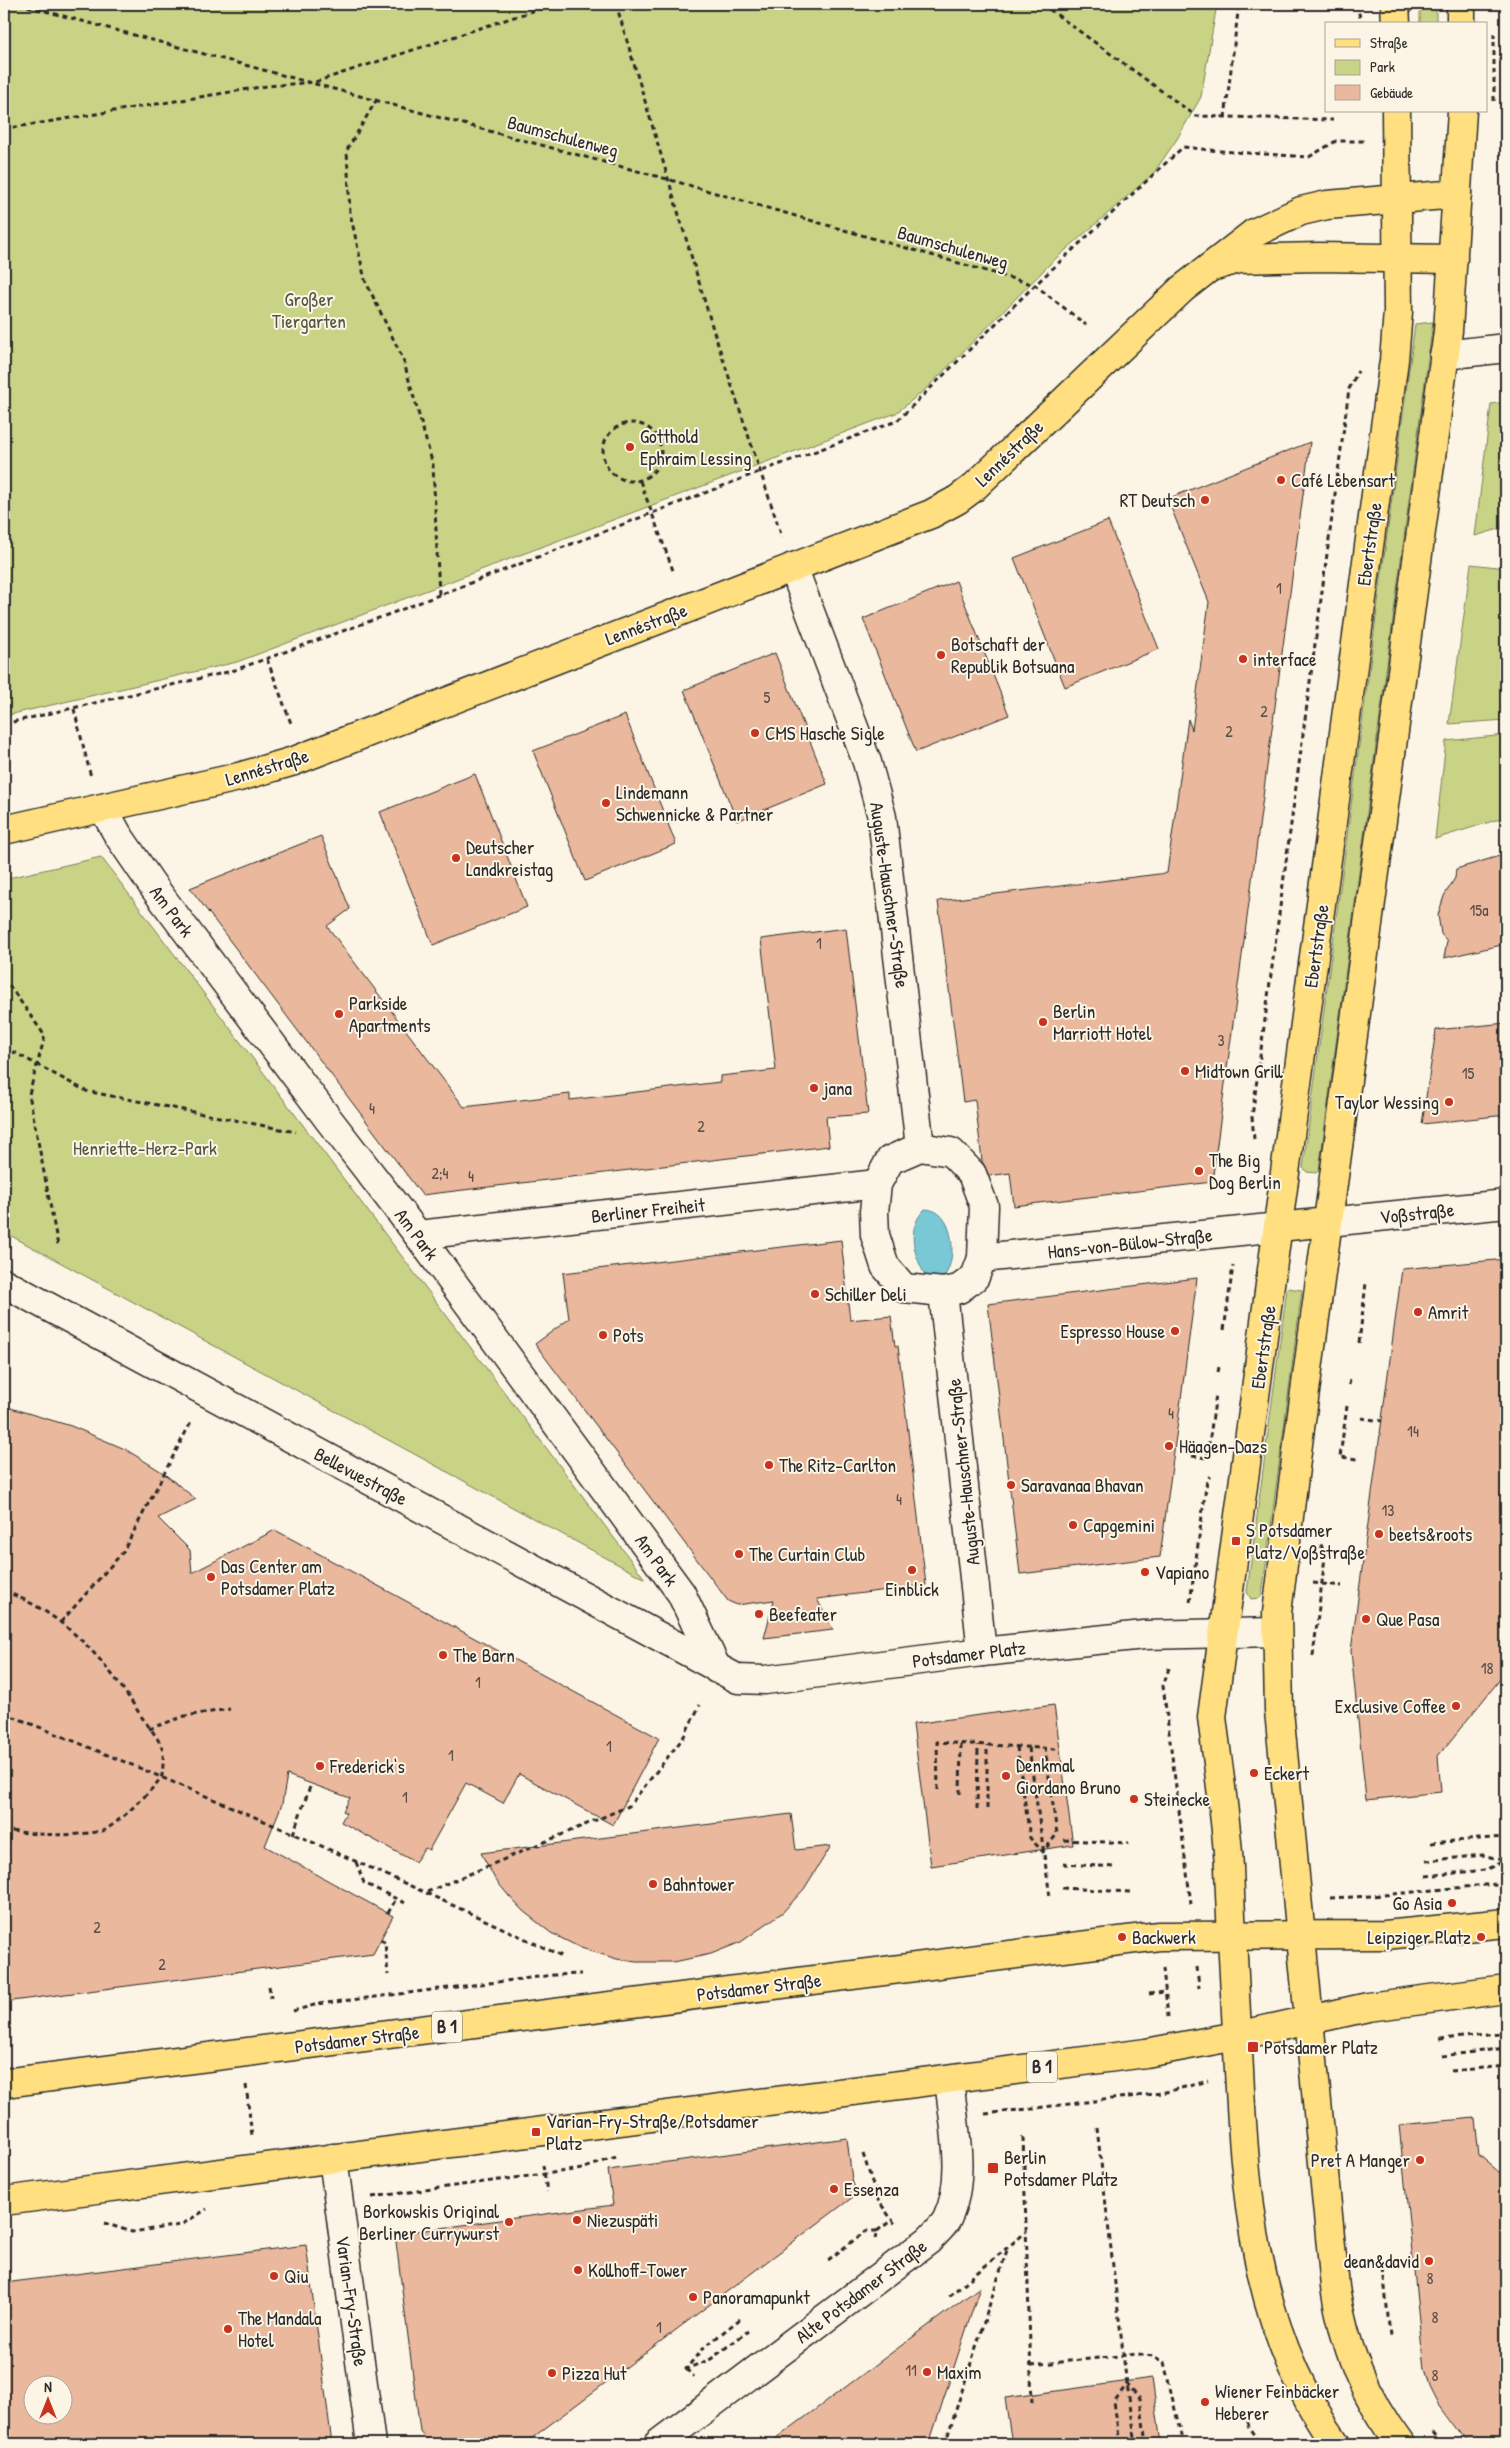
<svg xmlns="http://www.w3.org/2000/svg" width="1510" height="2448" font-family="'Patrick Hand',sans-serif">
	<rect width="100%" height="100%" fill="#fcf5e5"/>
	<filter id="ink" filterUnits="userSpaceOnUse"><feTurbulence type="fractalNoise" baseFrequency=".02" numOctaves="2"/><feDisplacementMap in="SourceGraphic" scale="10" xChannelSelector="R" yChannelSelector="G"/><feConvolveMatrix kernelMatrix="1 2 1 2 8 2 1 2 1" color-interpolation-filters="sRGB"/></filter>
	<g filter="url(#ink)">
		<!-- green -->
		<g fill="#c8d386" stroke="#7a7f58">
			<path d="M4 4H1217L1201 97 1177 139 1153 174 1053 261 927 388 896 413 237 662 4 716Z"/>
			<rect x="1420" y="4" width="16" height="20"/>
			<path d="M1433 322 1319 1170 1316 1173 1307 1172 1303 1168 1415 324Z"/>
			<path d="M1506 402V527L1475 536 1491 404Z"/>
			<path d="M1471 564 1506 568V720L1449 724Z"/>
			<path d="M1506 735V817L1435 839 1446 741Z"/>
			<path d="M101 857 645 1579 4 1232V879Z"/>
			<path d="M1287 1288 1302 1290 1262 1594 1260 1598 1251 1599 1247 1592Z"/>
		</g>
		<!-- water -->
		<path fill="#79c8d6" stroke="#5a8992" d="M925 1209C955 1209 959 1262 942 1279L926 1277C914 1255 905 1229 925 1209Z"/>
		<!-- building -->
		<g fill="#eab89c" stroke="#2b2b2b" fill-rule="evenodd">
			<path d="M1310 442 1212 1182 1014 1206 1010 1173 989 1176 982 1161 975 1100 963 1102 938 901 1167 873 1188 719 1192 730 1209 602 1170 505 1174 503 1172 497Z"/>
			<path d="M1108 521 1159 649 1065 687 1014 558Z"/>
			<path d="M956 581 1009 715 916 752 863 619Z"/>
			<path d="M775 653 827 784 737 821 684 690Z"/>
			<path d="M625 715 676 844 585 881 533 751Z"/>
			<path d="M475 774 527 907 433 945 380 812Z"/>
			<path d="M321 836 350 909 327 926 464 1107 570 1094V1100L720 1082V1076L776 1070 761 939 846 928 868 1114 826 1117 829 1146 422 1195 190 888Z"/>
			<path d="M1506 854V944L1444 958 1447 941 1441 934 1438 915 1444 896 1455 878 1456 869Z"/>
			<path d="M1506 1023V1115L1422 1124 1436 1030Z"/>
			<path d="M841 1240 850 1320 891 1316 895 1346H898L926 1585 817 1599 833 1630 764 1638 774 1600 737 1605 728 1601 535 1344 569 1319 563 1273Z"/>
			<path d="M1506 1259V1672L1438 1756 1441 1792 1366 1800 1351 1651 1402 1269Z"/>
			<path d="M1197 1278 1160 1557 1020 1574 988 1304Z"/>
			<path d="M4 1406 71 1426 125 1449 162 1472 196 1499 158 1518 190 1550 192 1573 275 1530 659 1738 613 1825 519 1774 503 1803 466 1783 429 1850 425 1848 415 1862 341 1822 346 1813 343 1811 350 1798 287 1775 282 1804 265 1846 393 1916 373 1954 4 2002Z"/>
			<path d="M1054 1705 1073 1845 931 1866 913 1724Z"/>
			<path d="M791 1814 796 1850 831 1846 804 1889 783 1912 741 1942 711 1954 674 1962H636L617 1959 581 1948 551 1933 523 1911 508 1895 495 1879 481 1853Z"/>
			<path d="M1475 2118 1479 2155 1506 2178V2444H1467L1438 2405 1429 2387 1424 2369 1399 2125Z"/>
			<path d="M847 2138 852 2180 857 2194 524 2444H430L420 2431 395 2234 613 2205 608 2170Z"/>
			<path d="M306 2245 332 2444H10L4 2395V2283ZM32 2386H62V2416H32Z"/>
			<path d="M980 2287 929 2444H769Z"/>
			<path d="M1152 2378 1161 2444H1012L1005 2398Z"/>
		</g>
		<g fill="none" stroke-linecap="round" stroke-linejoin="round">
			<defs>
				<g id="minor">
					<path d="M1444 355 1506 348"/>
					<path d="M793 567 867 762 882 817 920 1147"/>
					<path d="M103 808 118 835 155 889 329 1120 418 1235 681 1593 717 1669"/>
					<path d="M920 1147 951 1152 972 1174 984 1206 982 1258 975 1277 959 1289 943 1292 904 1288 885 1266 875 1235 874 1212 877 1184 890 1160Z"/>
					<path d="M1328 1222 1506 1204"/>
					<path d="M418 1235 877 1184"/>
					<path d="M982 1258 1279 1227"/>
					<path d="M4 1283 738 1679 765 1680 982 1652 1144 1635 1276 1632"/>
					<path d="M943 1292 982 1652"/>
					<path d="M333 2158 371 2444"/>
					<path d="M658 2444 929 2240C935 2233 943 2227 947 2219 967 2178 953 2122 949 2079"/>
				</g>
				<g id="major">
					<path d="M1395 4 1396 24"/>
					<path d="M1461 4V24"/>
					<path d="M1215 266 1238 259 1319 257 1453 259"/>
					<path d="M4 830 239 777 294 761 931 514 957 500 973 488 1182 289 1254 233 1301 211 1327 205 1457 194"/>
					<path d="M1279 1227 1328 1222"/>
					<path d="M4 2083 1159 1936 1385 1935 1506 1923"/>
					<path d="M4 2201 1146 2053 1237 2036 1368 2007 1506 1989"/>
					<path d="M1336 2444C1252 2327 1245 2191 1238 2051 1235 1990 1231 1928 1229 1867 1226 1817 1218 1766 1212 1717L1394 360 1398 312 1396 111"/>
					<path d="M1400 2444C1364 2396 1344 2346 1335 2287L1279 1711 1277 1613 1299 1436 1448 331 1462 111"/>
				</g>
			</defs>
			<!-- minor casing -->
			<use href="#minor" stroke="#2b2b2b" stroke-width="31"/>
			<!-- major casing -->
			<use href="#major" stroke="#2b2b2b" stroke-width="31"/>
			<!-- path -->
			<g stroke="#2b2b2b" stroke-width="3" stroke-dasharray="5 4" stroke-linecap="butt">
				<path d="M19 4 667 179 1035 285 1086 325"/>
				<path d="M616 4 713 329 782 537"/>
				<path d="M1042 4 1196 116 1333 120"/>
				<path d="M1356 4 1361 20"/>
				<path d="M377 99 347 150 350 213 365 280 403 359 433 465 439 595"/>
				<path d="M1494 101V34"/>
				<path d="M1225 118 1239 4"/>
				<path d="M4 129 267 86 315 82 554 4"/>
				<circle cx="632" cy="452" r="29"/>
				<path d="M640 481 674 573"/>
				<path d="M267 659 292 726"/>
				<path d="M74 709 91 777"/>
				<path d="M4 724 232 671 387 615 759 472 897 421 1035 285 1183 147 1219 151 1309 157 1336 141H1364"/>
				<path d="M4 978 45 1036 29 1094 58 1246"/>
				<path d="M4 1049H8L86 1091 296 1132"/>
				<path d="M1254 1139 1252 1117 1349 389 1358 371"/>
				<path d="M1224 1330 1233 1266"/>
				<path d="M1359 1343 1366 1283"/>
				<path d="M1218 1372 1219 1367"/>
				<path d="M1349 1385 1350 1380"/>
				<path d="M1347 1406 1340 1457 1357 1459"/>
				<path d="M1361 1418 1382 1421"/>
				<path d="M1500 1423 1506 1424"/>
				<path d="M1192 1456 1207 1458 1216 1394"/>
				<path d="M1313 1583 1342 1586"/>
				<path d="M4 1591C66 1614 107 1662 141 1716 148 1726 158 1737 162 1748 164 1754 163 1769 162 1775 159 1785 112 1829 102 1831 69 1837 36 1835 4 1830"/>
				<path d="M1190 1602 1207 1480 1210 1476"/>
				<path d="M61 1622 123 1552 191 1422"/>
				<path d="M1313 1656 1325 1557 1320 1541"/>
				<path d="M1169 1668 1163 1686 1191 1904"/>
				<path d="M4 1713C193 1788 380 1870 564 1957"/>
				<path d="M149 1729 185 1716 230 1709"/>
				<path d="M1017 1747 1030 1838 1043 1852 1057 1834 1045 1748"/>
				<path d="M1029 1748 1050 1897"/>
				<path d="M938 1790 937 1742 1057 1749"/>
				<path d="M960 1794 961 1743"/>
				<path d="M977 1809 978 1745"/>
				<path d="M987 1809V1745"/>
				<path d="M293 1834 311 1784"/>
				<path d="M1064 1840 1129 1843"/>
				<path d="M1431 1843 1504 1837"/>
				<path d="M1426 1861 1483 1855 1502 1860"/>
				<path d="M356 1862 364 1883 405 1903"/>
				<path d="M1063 1864 1115 1867"/>
				<path d="M1426 1876 1485 1870 1506 1860"/>
				<path d="M1062 1888 1130 1892"/>
				<path d="M427 1892 629 1806 683 1738 700 1705"/>
				<path d="M1330 1898 1373 1896 1506 1883"/>
				<path d="M388 1913 396 1899"/>
				<path d="M381 1939 385 1943 388 1975"/>
				<path d="M1197 1967 1199 1988"/>
				<path d="M1163 1968 1168 2017"/>
				<path d="M269 1986 271 1998"/>
				<path d="M1149 1994 1165 1992"/>
				<path d="M293 2011 318 2004 554 1975 581 1974"/>
				<path d="M1440 2039 1500 2034 1506 2035"/>
				<path d="M1442 2056 1506 2048"/>
				<path d="M1451 2071 1506 2066"/>
				<path d="M246 2085 252 2136"/>
				<path d="M985 2114 1162 2093 1208 2081"/>
				<path d="M1097 2128 1125 2370 1136 2444"/>
				<path d="M1023 2137 1032 2404"/>
				<path d="M863 2154 878 2200 892 2220"/>
				<path d="M543 2165 547 2192"/>
				<path d="M372 2197 582 2169 616 2157"/>
				<path d="M104 2223 132 2232 181 2225 207 2209"/>
				<path d="M877 2231 892 2220 895 2224"/>
				<path d="M828 2260 866 2231H877L875 2239"/>
				<path d="M1383 2268 1390 2336"/>
				<path d="M949 2296 1026 2232"/>
				<path d="M740 2319 702 2349 686 2369 711 2359 748 2331"/>
				<path d="M1031 2365 1138 2354 1153 2356 1164 2362 1183 2444"/>
				<path d="M686 2369 694 2377"/>
				<path d="M1247 2413 1248 2426 1260 2444"/>
				<path d="M1432 2432 1441 2444"/>
				<path d="M945 2444 1008 2247"/>
				<path d="M1120 2444 1114 2402 1127 2384 1140 2398 1146 2444"/>
			</g>
			<!-- minor -->
			<use href="#minor" stroke="#fcf5e5" stroke-width="28"/>
			<!-- major -->
			<use href="#major" stroke="#ffdf80" stroke-width="28"/>
		</g>
	</g>
	<!-- markers -->
	<g fill="#c8321e" stroke="#fcf5e5" stroke-width="2">
		<circle cx="630" cy="447" r="5"/>
		<circle cx="1281" cy="480" r="5"/>
		<circle cx="1205" cy="500" r="5"/>
		<circle cx="941" cy="655" r="5"/>
		<circle cx="1243" cy="659" r="5"/>
		<circle cx="755" cy="733" r="5"/>
		<circle cx="606" cy="803" r="5"/>
		<circle cx="456" cy="858" r="5"/>
		<circle cx="339" cy="1014" r="5"/>
		<circle cx="1043" cy="1022" r="5"/>
		<circle cx="1185" cy="1071" r="5"/>
		<circle cx="814" cy="1088" r="5"/>
		<circle cx="1449" cy="1102" r="5"/>
		<circle cx="1199" cy="1171" r="5"/>
		<circle cx="815" cy="1294" r="5"/>
		<circle cx="1418" cy="1312" r="5"/>
		<circle cx="1175" cy="1331" r="5"/>
		<circle cx="603" cy="1335" r="5"/>
		<circle cx="1169" cy="1446" r="5"/>
		<circle cx="769" cy="1465" r="5"/>
		<circle cx="1011" cy="1485" r="5"/>
		<circle cx="1073" cy="1525" r="5"/>
		<circle cx="1379" cy="1534" r="5"/>
		<rect x="1231" y="1536" width="10" height="10" rx="2.5"/>
		<circle cx="739" cy="1554" r="5"/>
		<circle cx="912" cy="1570" r="5"/>
		<circle cx="1145" cy="1572" r="5"/>
		<circle cx="211" cy="1577" r="5"/>
		<circle cx="759" cy="1614" r="5"/>
		<circle cx="1366" cy="1619" r="5"/>
		<circle cx="443" cy="1655" r="5"/>
		<circle cx="1456" cy="1706" r="5"/>
		<circle cx="320" cy="1766" r="5"/>
		<circle cx="1254" cy="1773" r="5"/>
		<circle cx="1006" cy="1776" r="5"/>
		<circle cx="1134" cy="1799" r="5"/>
		<circle cx="653" cy="1884" r="5"/>
		<circle cx="1452" cy="1903" r="5"/>
		<circle cx="1122" cy="1937" r="5"/>
		<circle cx="1481" cy="1937" r="5"/>
		<rect x="1247" y="2041" width="12" height="12" rx="2.5"/>
		<rect x="531" y="2127" width="10" height="10" rx="2.5"/>
		<circle cx="1420" cy="2160" r="5"/>
		<rect x="987" y="2162" width="12" height="12" rx="2.5"/>
		<circle cx="834" cy="2189" r="5"/>
		<circle cx="577" cy="2220" r="5"/>
		<circle cx="509" cy="2222" r="5"/>
		<circle cx="1429" cy="2261" r="5"/>
		<circle cx="578" cy="2270" r="5"/>
		<circle cx="274" cy="2276" r="5"/>
		<circle cx="693" cy="2297" r="5"/>
		<circle cx="228" cy="2329" r="5"/>
		<circle cx="927" cy="2372" r="5"/>
		<circle cx="552" cy="2373" r="5"/>
		<circle cx="1205" cy="2402" r="5"/>
	</g>
	<g text-anchor="middle" stroke-width="4" stroke-linejoin="round" paint-order="stroke">
		<!-- number labels -->
		<g font-size="16" fill="#5b4e47">
			<text x="1279" y="594">1</text>
			<text x="767" y="703">5</text>
			<text x="1264" y="717">2</text>
			<text x="1229" y="737">2</text>
			<text x="1479" y="916">15a</text>
			<text x="819" y="949">1</text>
			<text x="1221" y="1046">3</text>
			<text x="1468" y="1079">15</text>
			<text x="372" y="1114">4</text>
			<text x="701" y="1132">2</text>
			<text x="440" y="1179">2;4</text>
			<text x="471" y="1182">4</text>
			<text x="1171" y="1419">4</text>
			<text x="1413" y="1437">14</text>
			<text x="899" y="1505">4</text>
			<text x="1388" y="1516">13</text>
			<text x="1487" y="1674">18</text>
			<text x="478" y="1688">1</text>
			<text x="609" y="1752">1</text>
			<text x="451" y="1761">1</text>
			<text x="405" y="1803">1</text>
			<text x="97" y="1933">2</text>
			<text x="162" y="1970">2</text>
			<text x="1430" y="2284">8</text>
			<text x="1435" y="2323">8</text>
			<text x="659" y="2333">1</text>
			<text x="911" y="2376">11</text>
			<text x="1435" y="2381">8</text>
		</g>
		<!-- shield labels -->
		<g fill="#fcf5e5" stroke="#6a6863" stroke-width="1">
			<rect x="432" y="2011.5" width="30" height="31" rx="4"/>
			<rect x="1027" y="2051.5" width="30" height="31" rx="4"/>
		</g>
		<g font-size="18" font-weight="bold" fill="#2b2b2b">
			<text x="447" y="2033">B 1</text>
			<text x="1042" y="2073">B 1</text>
		</g>
		<!-- street labels -->
		<g font-size="19" fill="#2b2b2b" stroke="#fcf5e5">
			<text transform="translate(563 136) rotate(15)" y="7">Baumschulenweg</text>
			<text transform="translate(953 247) rotate(16)" y="7">Baumschulenweg</text>
			<text transform="translate(1009 453) rotate(-44)" y="7">Lennéstraße</text>
			<text transform="translate(1369 544) rotate(-82)" y="7">Ebertstraße</text>
			<text transform="translate(646 624) rotate(-21)" y="7">Lennéstraße</text>
			<text transform="translate(267 767) rotate(-17)" y="7">Lennéstraße</text>
			<text transform="translate(890 895) rotate(82)" y="7">Auguste-Hauschner-Straße</text>
			<text transform="translate(172 911) rotate(53)" y="7">Am Park</text>
			<text transform="translate(1316 946) rotate(-82)" y="7">Ebertstraße</text>
			<text transform="translate(648 1210) rotate(-6)" y="7">Berliner Freiheit</text>
			<text transform="translate(1417 1213) rotate(-6)" y="7">Voßstraße</text>
			<text transform="translate(417 1234) rotate(53)" y="7">Am Park</text>
			<text transform="translate(1130 1243) rotate(-6)" y="7">Hans-von-Bülow-Straße</text>
			<text transform="translate(1263 1347) rotate(-82)" y="7">Ebertstraße</text>
			<text transform="translate(963 1472) rotate(-96)" y="7">Auguste-Hauschner-Straße</text>
			<text transform="translate(361 1476) rotate(28)" y="7">Bellevuestraße</text>
			<text transform="translate(657 1560) rotate(54)" y="7">Am Park</text>
			<text transform="translate(969 1654) rotate(-7)" y="7">Potsdamer Platz</text>
			<text transform="translate(759 1987) rotate(-7)" y="7">Potsdamer Straße</text>
			<text transform="translate(357 2039) rotate(-7)" y="7">Potsdamer Straße</text>
			<text transform="translate(861 2291) rotate(-37)" y="7">Alte Potsdamer Straße</text>
			<text transform="translate(352 2301) rotate(82)" y="7">Varian-Fry-Straße</text>
		</g>
		<!-- park labels -->
		<g font-size="19" fill="#525542" stroke="#fcf5e5">
			<text x="309" y="306">Großer<tspan x="309" dy="22">Tiergarten</tspan></text>
			<text x="145" y="1155">Henriette-Herz-Park</text>
		</g>
		<!-- poi labels -->
		<g font-size="19" fill="#2b2b2b" stroke="#fcf5e5" text-anchor="start">
			<text x="640" y="443">Gotthold<tspan x="640" dy="22">Ephraim Lessing</tspan></text>
			<text x="1291" y="487">Café Lebensart</text>
			<text x="1195" y="507" text-anchor="end">RT Deutsch</text>
			<text x="951" y="651">Botschaft der<tspan x="951" dy="22">Republik Botsuana</tspan></text>
			<text x="1253" y="666">interface</text>
			<text x="765" y="740">CMS Hasche Sigle</text>
			<text x="616" y="799">Lindemann<tspan x="616" dy="22">Schwennicke &amp; Partner</tspan></text>
			<text x="466" y="854">Deutscher<tspan x="466" dy="22">Landkreistag</tspan></text>
			<text x="349" y="1010">Parkside<tspan x="349" dy="22">Apartments</tspan></text>
			<text x="1053" y="1018">Berlin<tspan x="1053" dy="22">Marriott Hotel</tspan></text>
			<text x="1195" y="1078">Midtown Grill</text>
			<text x="824" y="1095">jana</text>
			<text x="1439" y="1109" text-anchor="end">Taylor Wessing</text>
			<text x="1209" y="1167">The Big<tspan x="1209" dy="22">Dog Berlin</tspan></text>
			<text x="825" y="1301">Schiller Deli</text>
			<text x="1428" y="1319">Amrit</text>
			<text x="1165" y="1338" text-anchor="end">Espresso House</text>
			<text x="613" y="1342">Pots</text>
			<text x="1179" y="1453">Häagen-Dazs</text>
			<text x="779" y="1472">The Ritz-Carlton</text>
			<text x="1021" y="1492">Saravanaa Bhavan</text>
			<text x="1083" y="1532">Capgemini</text>
			<text x="1246" y="1537">S Potsdamer<tspan x="1246" dy="22">Platz/Voßstraße</tspan></text>
			<text x="1389" y="1541">beets&amp;roots</text>
			<text x="749" y="1561">The Curtain Club</text>
			<text x="221" y="1573">Das Center am<tspan x="221" dy="22">Potsdamer Platz</tspan></text>
			<text x="1155" y="1579">Vapiano</text>
			<text x="912" y="1596" text-anchor="middle">Einblick</text>
			<text x="769" y="1621">Beefeater</text>
			<text x="1376" y="1626">Que Pasa</text>
			<text x="453" y="1662">The Barn</text>
			<text x="1446" y="1713" text-anchor="end">Exclusive Coffee</text>
			<text x="1016" y="1772">Denkmal<tspan x="1016" dy="22">Giordano Bruno</tspan></text>
			<text x="330" y="1773">Frederick‘s</text>
			<text x="1264" y="1780">Eckert</text>
			<text x="1144" y="1806">Steinecke</text>
			<text x="663" y="1891">Bahntower</text>
			<text x="1442" y="1910" text-anchor="end">Go Asia</text>
			<text x="1132" y="1944">Backwerk</text>
			<text x="1471" y="1944" text-anchor="end">Leipziger Platz</text>
			<text x="1264" y="2054">Potsdamer Platz</text>
			<text x="546" y="2128">Varian-Fry-Straße/Potsdamer<tspan x="546" dy="22">Platz</tspan></text>
			<text x="1004" y="2164">Berlin<tspan x="1004" dy="22">Potsdamer Platz</tspan></text>
			<text x="1410" y="2167" text-anchor="end">Pret A Manger</text>
			<text x="844" y="2196">Essenza</text>
			<text x="499" y="2218" text-anchor="end">Borkowskis Original<tspan x="499" dy="22">Berliner Currywurst</tspan></text>
			<text x="587" y="2227">Niezuspäti</text>
			<text x="1419" y="2268" text-anchor="end">dean&amp;david</text>
			<text x="588" y="2277">Kollhoff-Tower</text>
			<text x="284" y="2283">Qiu</text>
			<text x="703" y="2304">Panoramapunkt</text>
			<text x="238" y="2325">The Mandala<tspan x="238" dy="22">Hotel</tspan></text>
			<text x="937" y="2379">Maxim</text>
			<text x="562" y="2380">Pizza Hut</text>
			<text x="1215" y="2398">Wiener Feinbäcker<tspan x="1215" dy="22">Heberer</tspan></text>
		</g>
	</g>
	<!-- margin -->
	<rect width="1510" height="2448" fill="none" stroke="#fcf5e5" stroke-width="20"/>
	<rect x="10" y="10" width="1490" height="2428" fill="none" stroke="#2b2b2b" stroke-width="2" filter="url(#ink)"/>
	<!-- legend -->
	<rect x="1325" y="22" width="162" height="90" fill="#fcf5e5" stroke="#a8a49b"/>
	<rect x="1335" y="39" width="25" height="8" fill="#ffdf80" stroke="#a8a49b"/>
	<text x="1370" y="48" font-size="15" fill="#2b2b2b">Straße</text>
	<rect x="1335" y="60" width="25" height="15" fill="#c8d386" stroke="#a8a49b"/>
	<text x="1370" y="72" font-size="15" fill="#2b2b2b">Park</text>
	<rect x="1335" y="85" width="25" height="15" fill="#eab89c" stroke="#a8a49b"/>
	<text x="1370" y="98" font-size="15" fill="#2b2b2b">Gebäude</text>
	<!-- north arrow -->
	<g transform="translate(48 2400)"><circle r="24" fill="#fcf5e5" stroke="#a8a49b"/>
	<path d="M0-4L9 19L0 12L-9 19Z" fill="#c8321e"/>
	<text y="-8" font-size="14" font-weight="bold" text-anchor="middle" fill="#2b2b2b">N</text>
	</g>
</svg>
